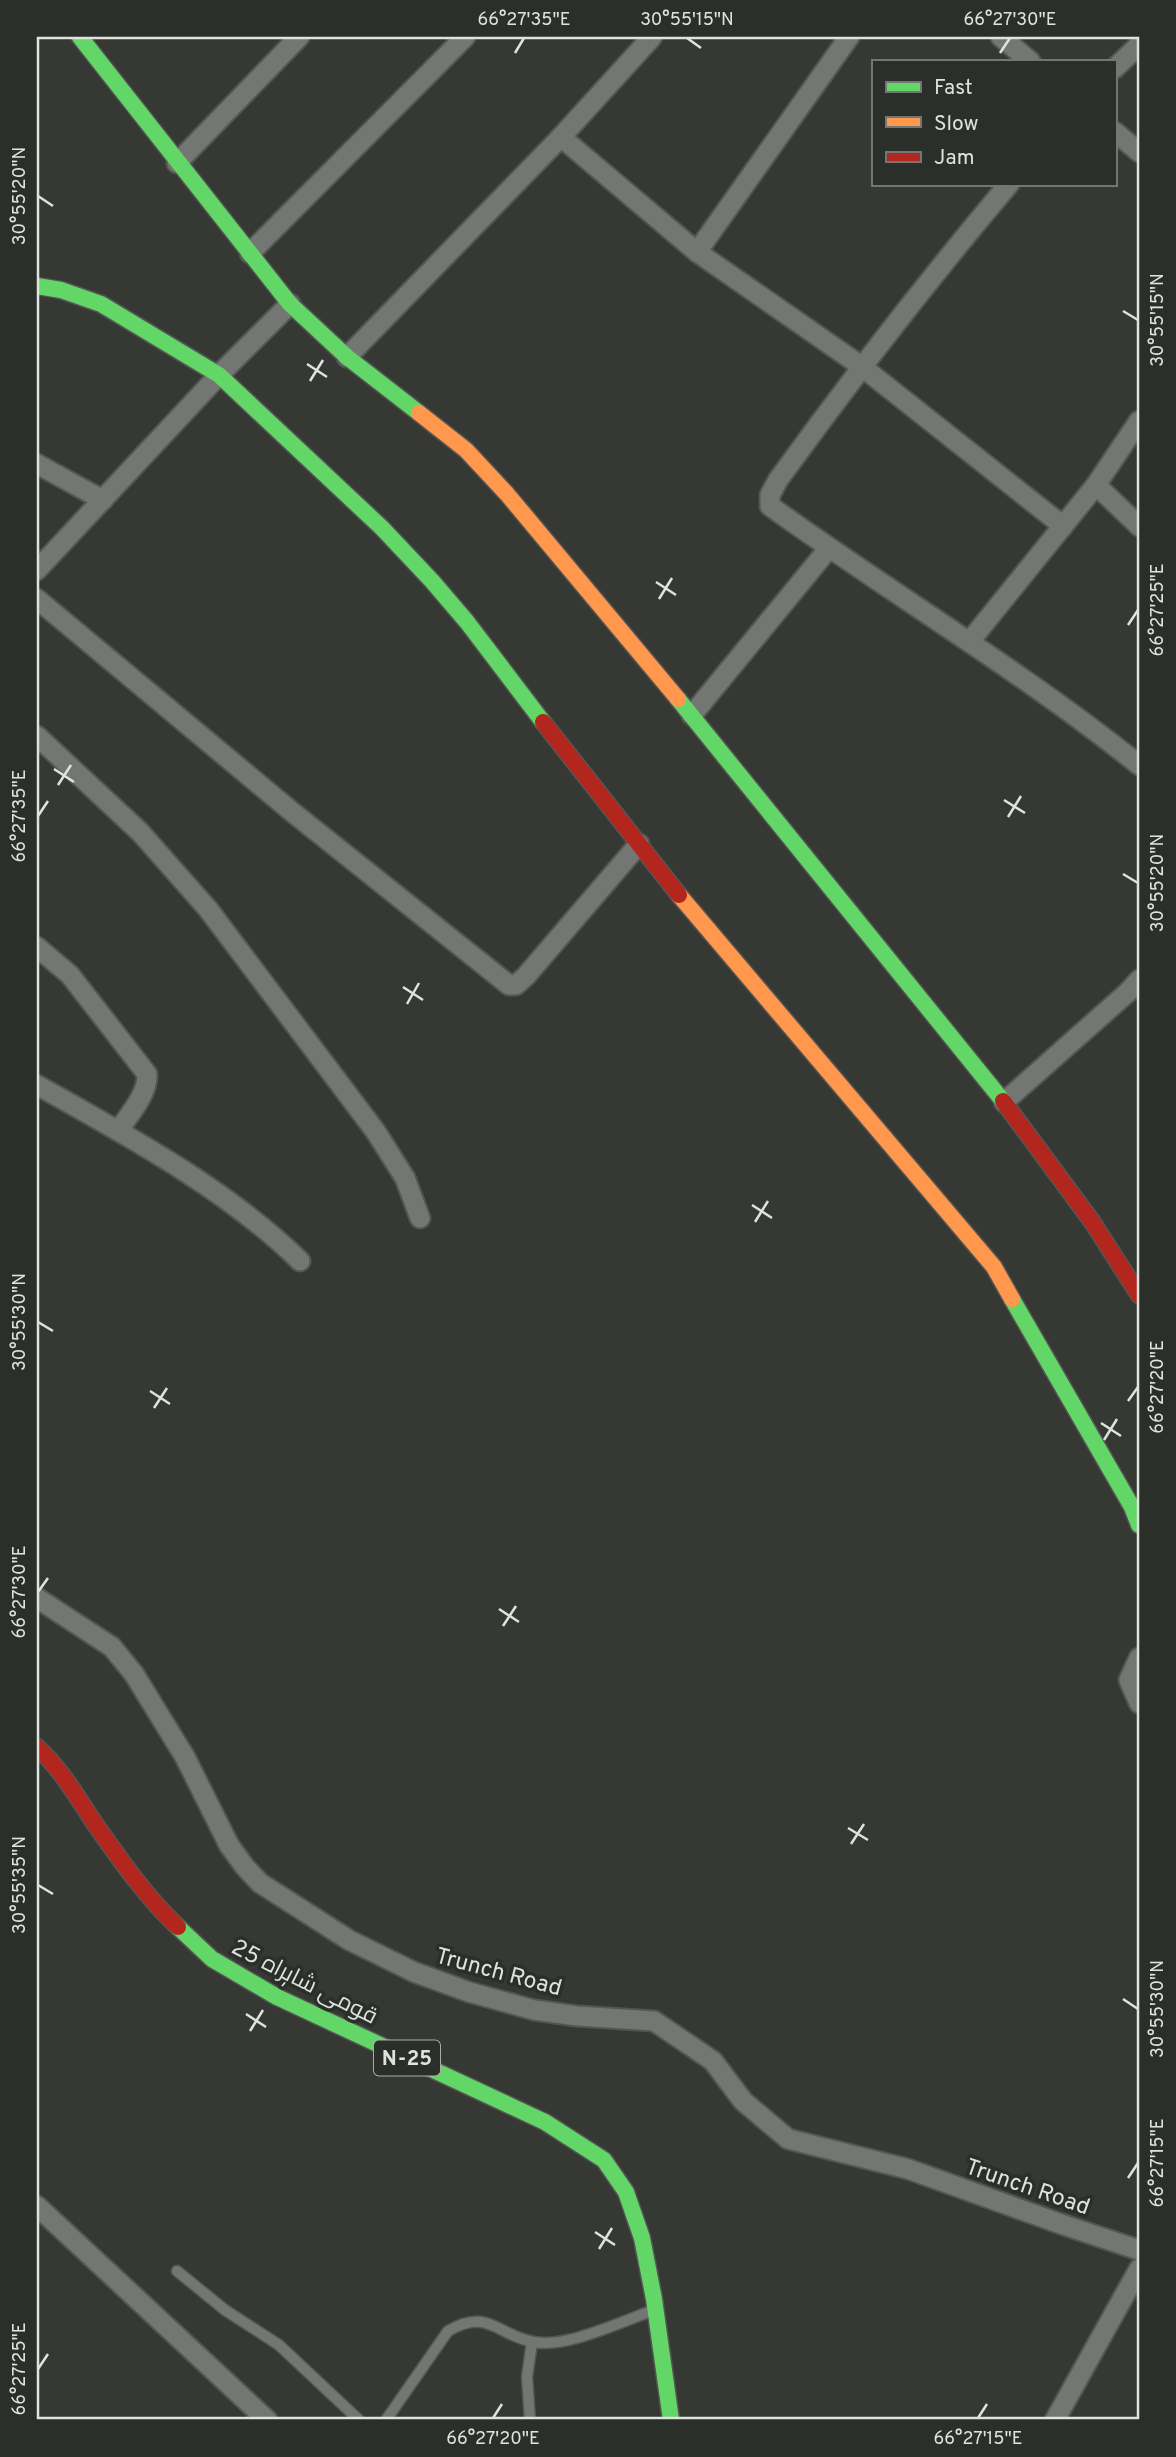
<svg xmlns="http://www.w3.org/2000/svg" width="1176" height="2457" font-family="Overpass,Cairo,sans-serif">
	<rect width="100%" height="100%" fill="#363834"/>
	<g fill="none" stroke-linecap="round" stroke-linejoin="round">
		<defs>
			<g id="lane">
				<path d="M177 2271 225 2310 279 2345 359 2420"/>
				<path d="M386 2420 448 2331C488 2307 498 2336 534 2342 566 2348 618 2323 649 2312"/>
				<path d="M530 2420 527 2377 532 2342"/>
			</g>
			<g id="street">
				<path d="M1001 37 1030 61"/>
				<path d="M1115 68 1139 45"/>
				<path d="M1115 132 1139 152"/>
				<path d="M561 137 697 252 861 366 1063 526"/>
				<path d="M177 163 299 37"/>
				<path d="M1009 184C928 280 852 378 778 480L770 495V506C892 594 1022 671 1139 765"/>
				<path d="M697 252 849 37"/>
				<path d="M250 253 465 37"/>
				<path d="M347 357 561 137 652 37"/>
				<path d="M37 464 103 500"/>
				<path d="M1096 485 1139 526"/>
				<path d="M37 570 219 375 290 304"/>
				<path d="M37 599 291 811 509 985H516L526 976 639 844"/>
				<path d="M970 641 1096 485 1139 421"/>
				<path d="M692 715 829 548"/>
				<path d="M37 736 140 832 208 909 376 1132 405 1178 420 1218"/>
				<path d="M37 947 70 975 147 1074C148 1094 129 1115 118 1131"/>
				<path d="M37 1085C126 1135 227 1189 300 1261"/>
				<path d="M1004 1102 1128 992 1139 980"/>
				<path d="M37 1598 112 1647 134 1674 185 1757 229 1845 245 1867 260 1883 349 1940 414 1972 469 1992 534 2010 577 2016 654 2021 713 2061 743 2101 788 2139 908 2169 1061 2224 1139 2250"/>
				<path d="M1139 1658 1129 1680 1139 1703"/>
				<path d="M37 2206 267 2420"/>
				<path d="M1055 2420 1139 2269"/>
			</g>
			<g id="fast">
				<path d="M80 37 290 304 347 357 419 413"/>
				<path d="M37 286 61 290 101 304 219 375 382 528 432 581 467 622 543 722"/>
				<path d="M678 699 1003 1101"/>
				<path d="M1012 1299 1132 1507 1139 1525"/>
				<path d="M178 1927 212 1959 277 1997 545 2122 604 2160 626 2192 642 2238 654 2299 671 2420"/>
			</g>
			<g id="slow">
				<path d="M419 413 466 450 507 494 678 699"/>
				<path d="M679 895 994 1267 1012 1299"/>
			</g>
			<g id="jam">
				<path d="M543 722 679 895"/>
				<path d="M1003 1101 1093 1223 1139 1295"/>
				<path d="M37 1747C60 1768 76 1795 93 1821 119 1858 145 1896 178 1927"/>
			</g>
		</defs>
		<!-- lane casing -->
		<use href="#lane" stroke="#545653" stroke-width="13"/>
		<!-- street casing -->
		<use href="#street" stroke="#545653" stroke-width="23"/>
		<!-- fast casing -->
		<use href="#fast" stroke="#545653" stroke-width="19"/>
		<!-- slow casing -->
		<use href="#slow" stroke="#545653" stroke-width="19"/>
		<!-- jam casing -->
		<use href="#jam" stroke="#545653" stroke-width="19"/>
		<!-- lane -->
		<use href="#lane" stroke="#747673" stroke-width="10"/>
		<!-- street -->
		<use href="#street" stroke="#747673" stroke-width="19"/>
		<!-- fast -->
		<use href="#fast" stroke="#63d668" stroke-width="16"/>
		<!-- slow -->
		<use href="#slow" stroke="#ff974d" stroke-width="16"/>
		<!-- jam -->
		<use href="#jam" stroke="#b3261e" stroke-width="16"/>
	</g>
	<!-- ticks -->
	<path fill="none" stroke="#dfe2de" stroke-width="2.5" d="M687 38 701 48M515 53 524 38M1000 53 1010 38M38 196 53 206M1123 311 1138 320M307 364 327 377M310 381 323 360M656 582 676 595M659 599 672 578M1128 625 1138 610M54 769 74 782M58 785 71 765M1004 800 1025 813M38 816 48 801M1008 817 1021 796M1123 874 1138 883M403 987 423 1000M407 1004 419 983M752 1205 772 1218M755 1222 768 1201M38 1322 53 1331M150 1391 170 1404M1128 1401 1138 1387M154 1408 167 1388M1101 1423 1121 1436M1104 1440 1117 1419M38 1592 48 1578M499 1609 519 1622M503 1626 516 1606M848 1828 868 1840M851 1844 864 1824M38 1885 53 1894M1123 1999 1138 2009M246 2014 266 2027M250 2031 263 2010M1128 2178 1138 2163M595 2232 615 2245M599 2249 612 2228M38 2369 48 2354M493 2418 502 2404M978 2418 987 2404"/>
	<g text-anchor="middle" stroke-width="7" stroke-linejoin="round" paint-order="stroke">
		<!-- shield labels -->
		<rect fill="#2b2f29" stroke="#a9aca8" stroke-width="2" x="374" y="2040.5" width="66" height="35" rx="5"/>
		<g font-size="21" font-weight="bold" fill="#dfe2de">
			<text x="407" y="2065">N-25</text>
		</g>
		<!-- street labels -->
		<g font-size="23" fill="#dfe2de" stroke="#2b2f29">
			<text transform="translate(499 1971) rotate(15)" y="8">Trunch Road</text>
			<text transform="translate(305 1981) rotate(27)" y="8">قومی شاہراہ 25</text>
			<text transform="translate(1028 2186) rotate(19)" y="8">Trunch Road</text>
		</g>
	</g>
	<!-- border -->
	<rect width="1176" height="2457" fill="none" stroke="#2b2f29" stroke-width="77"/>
	<!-- legend -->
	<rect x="872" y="60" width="245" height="126" fill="#2b2f29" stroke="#737771" stroke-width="2"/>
	<rect x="886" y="82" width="35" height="10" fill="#63d668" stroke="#737771" stroke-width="2"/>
	<text x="934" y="94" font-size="21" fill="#dfe2de">Fast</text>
	<rect x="886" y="117" width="35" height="10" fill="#ff974d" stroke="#737771" stroke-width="2"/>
	<text x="934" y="130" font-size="21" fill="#dfe2de">Slow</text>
	<rect x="886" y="152" width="35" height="10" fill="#b3261e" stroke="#737771" stroke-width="2"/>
	<text x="934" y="164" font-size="21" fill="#dfe2de">Jam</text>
	<rect x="38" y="38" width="1100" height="2380" fill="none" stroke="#dfe2de" stroke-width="2.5"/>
	<g font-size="18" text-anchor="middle" fill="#dfe2de">
		<text x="524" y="25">66°27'35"E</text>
		<text x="687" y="25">30°55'15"N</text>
		<text x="1010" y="25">66°27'30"E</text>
		<text transform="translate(19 196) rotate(-90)" y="6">30°55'20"N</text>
		<text transform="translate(1157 320) rotate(-90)" y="6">30°55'15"N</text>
		<text transform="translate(1157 610) rotate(-90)" y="6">66°27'25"E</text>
		<text transform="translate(19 816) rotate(-90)" y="6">66°27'35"E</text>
		<text transform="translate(1157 883) rotate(-90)" y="6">30°55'20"N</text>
		<text transform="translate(19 1322) rotate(-90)" y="6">30°55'30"N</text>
		<text transform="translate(1157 1387) rotate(-90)" y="6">66°27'20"E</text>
		<text transform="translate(19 1592) rotate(-90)" y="6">66°27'30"E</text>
		<text transform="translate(19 1885) rotate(-90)" y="6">30°55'35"N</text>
		<text transform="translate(1157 2009) rotate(-90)" y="6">30°55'30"N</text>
		<text transform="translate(1157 2163) rotate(-90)" y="6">66°27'15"E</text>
		<text transform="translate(19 2369) rotate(-90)" y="6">66°27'25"E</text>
		<text x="493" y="2444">66°27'20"E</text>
		<text x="978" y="2444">66°27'15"E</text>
	</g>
</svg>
